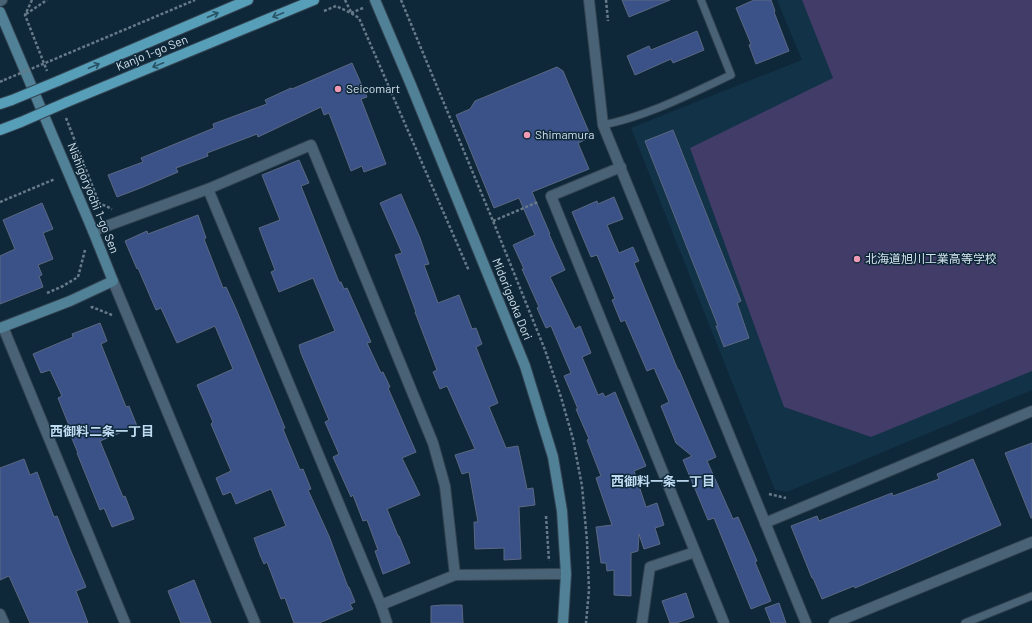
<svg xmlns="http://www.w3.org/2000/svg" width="1032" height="623" font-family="Barlow,'Noto Sans JP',sans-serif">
	<rect width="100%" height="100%" fill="#0f2839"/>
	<!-- built -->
	<path fill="#123247" d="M777 0H1032V390L787 492 775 490 631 128 802 60Z"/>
	<!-- green -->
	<path fill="#423c68" d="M802 0H1032V371L871 437 784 407 690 148 833 78Z"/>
	<!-- building -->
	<g fill="#3a5288" stroke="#5b6882">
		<path d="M622 0H670L629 17Z"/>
		<path d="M754 0H771L775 11 774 12 789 51 756 64 749 45 751 44 736 8Z"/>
		<path d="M697 31 704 50 673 63 671 59 635 75 627 56 649 46 651 50Z"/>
		<path d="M352 63 367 97 361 99 386 164 364 172 362 166 351 171 329 113 324 115 321 107 258 137 257 134 207 153 208 156 176 168 178 172 143 187 117 197 108 175 143 162 141 158 214 128 213 124 267 104 265 100 291 88 292 89Z"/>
		<path d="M557 67 563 71 591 137 578 143 589 169 532 192 550 234H549L565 270 550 277 575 329 580 326 591 353 582 357 598 395 603 393 605 397 615 392 646 466 634 471 646 507 657 503 664 525 655 528 660 544 644 549 639 534 638 551 631 553V596L614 595V570L607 571 606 563H601L596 527 612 525 596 478 601 476 587 440 589 439 576 409H578L564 376 571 373 551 326 546 328 537 308 539 307 522 269H524L513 245 535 235 519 198 494 208 456 115 470 109 475 101Z"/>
		<path d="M673 130 741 301 737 303 749 338 726 346 724 347 716 326H718L645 141Z"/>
		<path d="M299 160 309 183 301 186 339 282H341L344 289 347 288 371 342 367 343 381 373 383 372 390 387 388 388 416 452 402 458 420 495 387 509 398 536H399L410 563 383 574 375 551 378 550 367 520 363 521 353 495 351 497 333 457 339 454 325 422 329 420 301 353 299 345 335 331 313 278 279 292 271 272 275 270 259 228 280 220 262 175Z"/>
		<path d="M401 194 420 238 429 264 424 265 438 303 459 295 472 329 476 328 482 344 476 347 498 403 489 407 506 448 518 446 527 489 533 488 535 505 519 507 521 559 504 560V548L475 549 474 522H478L469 472 462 474 455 455 475 449 447 386 440 389 433 372 437 370 415 312H416L395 255 402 253 380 203Z"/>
		<path d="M614 197 623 219 607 225 619 253 633 247 639 261 634 263 678 370H679L716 457 707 461 733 519 738 517 757 561 755 562 771 601 751 609 714 518 708 520 683 460 692 456 676 443 661 406 669 402 654 368 647 371 625 320 621 322 612 300 615 299 597 255 591 257 572 212 597 201 598 204Z"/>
		<path d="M42 203 53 229 43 233 53 259 38 265 42 275 39 276 43 287 0 304V256L15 249 3 220Z"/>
		<path d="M198 215 206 238 204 239 223 288 226 287 236 309 285 428 283 429 300 470 303 469 311 489 308 490 329 536 348 587H349L355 602 350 604 353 609 319 623H294L285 598 281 599 267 562 264 564 260 555 254 538 286 526 271 489 236 504 231 492 223 495 216 478 231 471 211 424 213 422 197 385 233 369 215 326 177 343 161 308 156 310 138 268 137 269 125 241 147 231 148 234Z"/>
		<path d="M100 323 107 341 101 344 126 407 129 406 137 426 100 441 123 497 125 496 134 519 112 527 104 508 100 510 77 453H78L68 429 70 428 58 398 62 396 50 370 41 373 33 354 73 337 72 334Z"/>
		<path d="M1032 443V518H1031L1005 453Z"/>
		<path d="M24 459 30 475 37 472 54 517 57 516 70 549 86 587 76 591 88 623H30L9 576 0 580V468Z"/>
		<path d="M973 459 1001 525 893 572 855 588 854 586 822 599 813 578H812L791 526 817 516 819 521 892 493 893 496 939 479 937 474Z"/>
		<path d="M194 580 211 623H181L168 591Z"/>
		<path d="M686 593 694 617 676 623H670L662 601Z"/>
		<path d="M779 603 786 623H771L765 608Z"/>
		<path d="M442 605H462L463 623H431V606Z"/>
	</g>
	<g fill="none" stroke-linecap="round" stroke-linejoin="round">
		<defs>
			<g id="lane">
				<path d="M603 125C648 116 690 94 731 75L701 0"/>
				<path d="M965 623 1032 596"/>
			</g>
			<g id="street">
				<path d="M589 0 603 125 806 623"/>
				<path d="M0 1 2 0"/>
				<path d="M621 167 551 196 724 623"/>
				<path d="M208 189 381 605 387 623"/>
				<path d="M93 231 208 189 311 145 433 443 445 486 455 575"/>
				<path d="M113 281 255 623"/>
				<path d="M3 327 125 623"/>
				<path d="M765 523 1032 411"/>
				<path d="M381 605 455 575 550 574H566"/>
				<path d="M0 614 4 623"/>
				<path d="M642 623 650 567 695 552"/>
				<path d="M834 623 1032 542"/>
			</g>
			<g id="secondary">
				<path d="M375 0 411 85 525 366 553 457 562 511 566 574 563 623"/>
				<path d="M0 12 93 231 113 281 70 301 0 328"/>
			</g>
			<g id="primary">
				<path d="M58 81 248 0"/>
				<path d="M67 102 314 0"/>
				<path d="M0 104 12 100"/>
				<path d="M0 130 21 122"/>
			</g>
		</defs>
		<!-- lane casing -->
		<use href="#lane" stroke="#334351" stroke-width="9"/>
		<!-- street casing -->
		<use href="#street" stroke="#334351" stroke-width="12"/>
		<!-- secondary casing -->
		<use href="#secondary" stroke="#334351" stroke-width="12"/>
		<!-- primary casing -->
		<use href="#primary" stroke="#334351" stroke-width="12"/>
		<!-- path -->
		<g stroke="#667a89" stroke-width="2.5" stroke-dasharray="3 2" stroke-linecap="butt">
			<path d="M32 0 25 15 47 71"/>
			<path d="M345 0 351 12"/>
			<path d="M401 0 493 221 545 350 561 397 573 439 582 486 587 541 589 590 586 623"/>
			<path d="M606 0 608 21"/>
			<path d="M324 11 336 6 351 13 359 18 469 271"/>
			<path d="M351 13 363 8"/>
			<path d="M26 14 47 0"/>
			<path d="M50 61 195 0"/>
			<path d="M0 82 4 80"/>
			<path d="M66 118 99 203 112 209"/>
			<path d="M0 202 55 179"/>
			<path d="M493 221 538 202"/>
			<path d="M47 293 63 286 78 277 85 250"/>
			<path d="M91 308 92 307 112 315"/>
			<path d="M769 494 786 498"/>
			<path d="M546 516 549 561"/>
		</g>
		<!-- lane -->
		<use href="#lane" stroke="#496276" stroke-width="7"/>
		<!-- street -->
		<use href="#street" stroke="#496276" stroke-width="10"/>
		<!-- secondary -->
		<use href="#secondary" stroke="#508197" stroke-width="10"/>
		<!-- primary -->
		<use href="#primary" stroke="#579fb8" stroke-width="10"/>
		<defs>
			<g id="primary-bridge">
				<path d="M12 100 58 81"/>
				<path d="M21 122 67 102"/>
			</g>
		</defs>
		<!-- primary-bridge casing -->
		<use href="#primary-bridge" stroke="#334351" stroke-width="12" stroke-linecap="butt"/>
		<!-- path-bridge -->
		<path stroke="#667a89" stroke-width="2.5" stroke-dasharray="3 2" stroke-linecap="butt" d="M4 80 50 61"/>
		<!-- primary-bridge -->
		<use href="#primary-bridge" stroke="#579fb8" stroke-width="10"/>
	</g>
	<!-- one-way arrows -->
	<defs><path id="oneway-shaft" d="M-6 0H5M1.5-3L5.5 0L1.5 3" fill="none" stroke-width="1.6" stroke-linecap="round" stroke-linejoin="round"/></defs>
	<g stroke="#285265">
		<use href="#oneway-shaft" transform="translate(213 15) rotate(-23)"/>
		<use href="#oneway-shaft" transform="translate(278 15) rotate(158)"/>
		<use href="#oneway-shaft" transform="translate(158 65) rotate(158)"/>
		<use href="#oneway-shaft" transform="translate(94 66) rotate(-23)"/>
	</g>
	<!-- markers -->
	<g fill="#f09ab6" stroke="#0f2839" stroke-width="1.5">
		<circle cx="338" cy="89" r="4"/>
		<circle cx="527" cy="135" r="4"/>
		<circle cx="857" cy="259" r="4"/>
	</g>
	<g text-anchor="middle" stroke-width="3" stroke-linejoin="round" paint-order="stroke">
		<!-- street labels -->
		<g font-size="12" fill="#d4e3ee" stroke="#0f2839">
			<text transform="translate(152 53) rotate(-22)" y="4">Kanjo 1-go Sen</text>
			<text transform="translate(93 198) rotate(68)" y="4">Nishigoryochi 1-go Sen</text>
			<text transform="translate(512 299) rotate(68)" y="4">Midorigaoka Dori</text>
		</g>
		<!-- poi labels -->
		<g font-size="12" fill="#d4e3ee" stroke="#0f2839" text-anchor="start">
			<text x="346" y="93">Seicomart</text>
			<text x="535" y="139">Shimamura</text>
			<text x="865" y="263">北海道旭川工業高等学校</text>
		</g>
		<!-- neighbourhood labels -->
		<g font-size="13" font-weight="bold" fill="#bfdcf3" stroke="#0f2839">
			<text x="102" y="436">西御料二条一丁目</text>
			<text x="663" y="486">西御料一条一丁目</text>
		</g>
	</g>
</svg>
